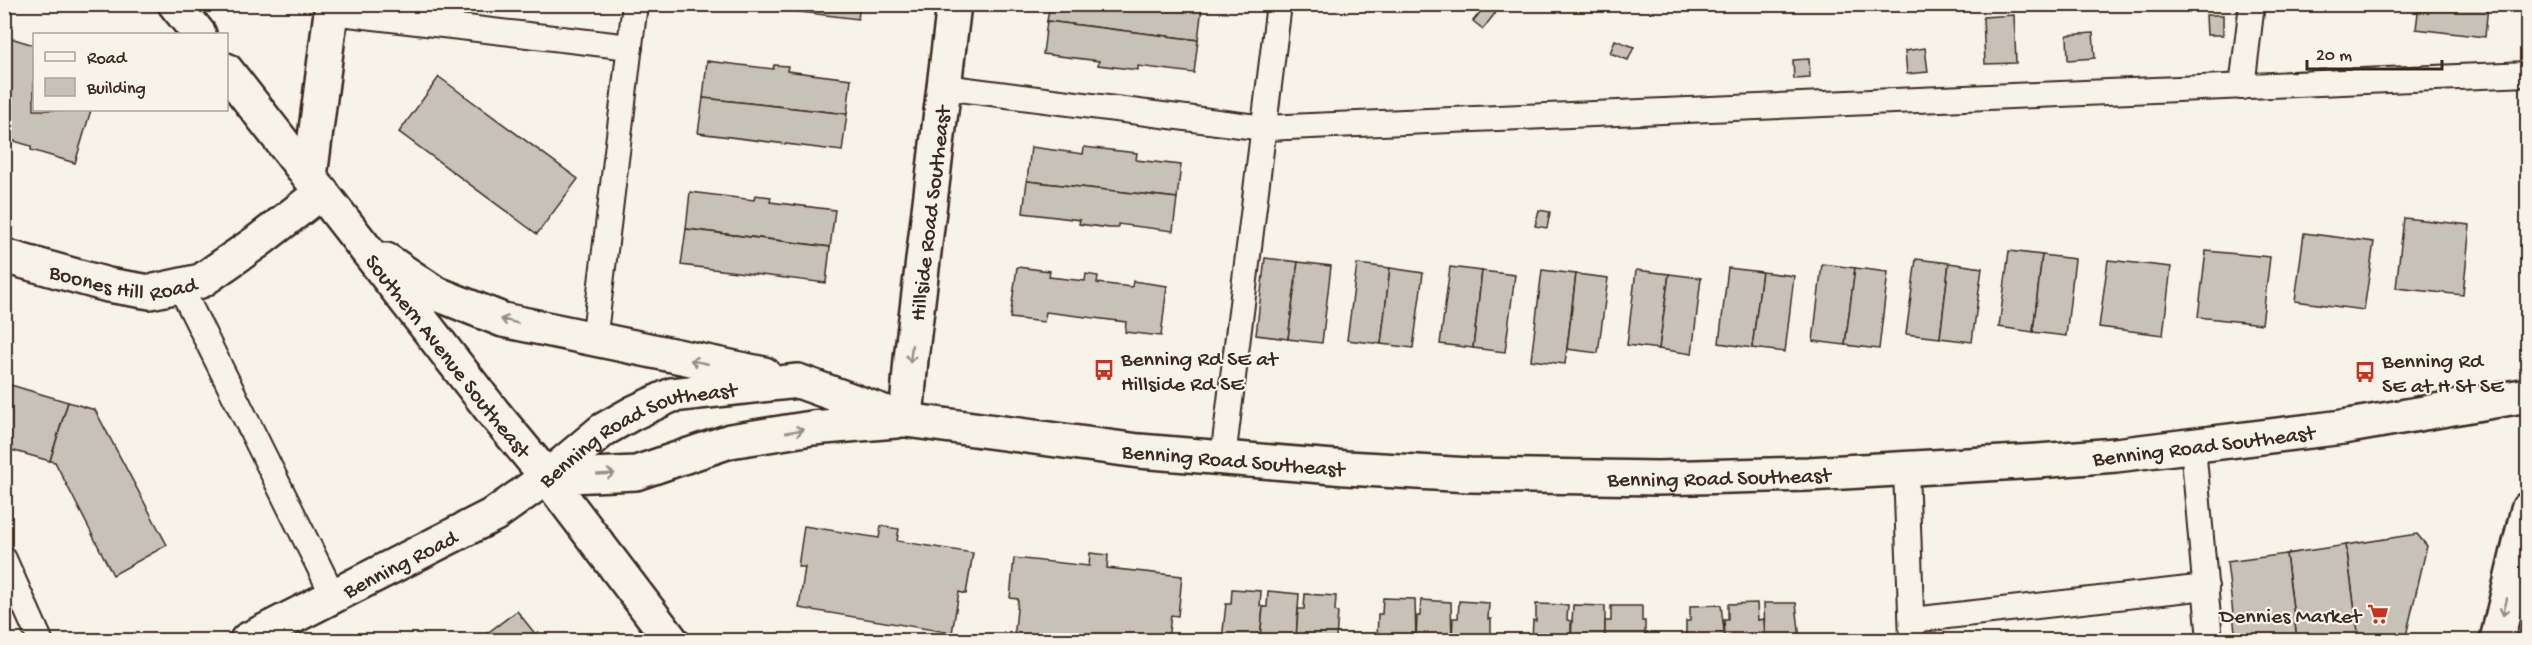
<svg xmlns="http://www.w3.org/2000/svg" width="2532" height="645" font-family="'Gochi Hand',sans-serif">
	<rect width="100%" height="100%" fill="#f7f3e8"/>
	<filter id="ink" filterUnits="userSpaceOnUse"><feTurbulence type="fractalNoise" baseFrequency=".0167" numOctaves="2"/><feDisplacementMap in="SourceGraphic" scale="12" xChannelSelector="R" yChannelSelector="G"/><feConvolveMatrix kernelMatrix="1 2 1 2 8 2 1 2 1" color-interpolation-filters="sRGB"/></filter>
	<g filter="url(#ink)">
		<!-- building -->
		<g fill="#c8c1b6" stroke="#3b2a1e" stroke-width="1.5">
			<path d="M735 4H860L858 19Z"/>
			<path d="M1050 4H1184L1202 7 1198 40 1047 21Z"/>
			<path d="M2419 4 2488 5 2485 37 2416 29Z"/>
			<path d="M1486 5 1496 12 1483 29 1473 21Z"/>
			<path d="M2014 15 2016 63 1985 64 1983 17Z"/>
			<path d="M2206 15H2223V35H2207Z"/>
			<path d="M1047 21 1198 40 1194 73 1138 66V70L1098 65 1099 61 1043 54Z"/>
			<path d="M2093 33 2095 58 2068 60 2067 35Z"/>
			<path d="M4 36 34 45V110H91L75 163 31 150V146L4 138Z"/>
			<path d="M1615 40 1634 47 1628 60 1610 53Z"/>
			<path d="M1925 48 1928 72 1907 74 1905 51Z"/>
			<path d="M1809 59 1810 78 1794 79 1793 60Z"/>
			<path d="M707 61 773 69 774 65 788 66 787 71 851 79 847 114 703 98Z"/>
			<path d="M439 77 578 179 537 234 399 132Z"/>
			<path d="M703 98 847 114 842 151 698 133Z"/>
			<path d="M1031 147 1083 154 1084 147 1137 153 1136 160 1181 165 1177 198 1027 181Z"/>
			<path d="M1027 181 1177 198 1173 231 1118 224V228H1109L1079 224 1080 220 1023 213Z"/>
			<path d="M690 192 754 200 755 195 771 197 770 202 835 210 830 247 686 229Z"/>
			<path d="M1539 210 1550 212 1547 228 1535 226Z"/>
			<path d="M2404 218 2470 225 2463 295 2396 288Z"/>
			<path d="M686 229 830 247 826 283 681 265Z"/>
			<path d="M2304 233 2374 242 2364 310 2295 301Z"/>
			<path d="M2009 251 2042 255 2033 332 1999 327Z"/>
			<path d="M2206 251 2270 257 2262 324 2198 317Z"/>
			<path d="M2042 255 2075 259 2066 336 2033 332Z"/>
			<path d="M1265 258 1298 262 1288 339 1256 335Z"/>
			<path d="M1916 259 1949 263 1940 338 1906 334Z"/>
			<path d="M2108 260 2171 267 2163 335 2099 327Z"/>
			<path d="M1298 262 1331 266 1322 343 1288 339Z"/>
			<path d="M1949 263 1982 268 1972 342 1940 338Z"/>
			<path d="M1357 264 1390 268 1381 344 1347 340Z"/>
			<path d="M1822 264 1855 268 1845 345 1813 341Z"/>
			<path d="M1017 267 1050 271 1049 277 1085 281 1086 274 1098 276 1097 283 1132 287 1133 281 1167 286 1161 336 1125 332 1126 322 1046 312 1044 322 1010 318Z"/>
			<path d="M1450 267 1482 271 1473 348 1440 344Z"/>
			<path d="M1390 268 1423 273 1413 348 1381 344Z"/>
			<path d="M1728 268 1762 272 1752 348 1719 343Z"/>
			<path d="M1855 268 1888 272 1879 349 1845 345Z"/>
			<path d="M1542 270 1576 274 1565 364 1531 360Z"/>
			<path d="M1636 270 1669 274 1659 349 1627 345Z"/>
			<path d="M1482 271 1515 275 1505 352 1473 348Z"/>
			<path d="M1762 272 1794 276 1785 352 1752 348Z"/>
			<path d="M1576 274 1608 278 1598 353 1567 349Z"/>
			<path d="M1669 274 1701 278 1692 354 1659 349Z"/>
			<path d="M4 383 68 402 50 461 4 448Z"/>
			<path d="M68 402 95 410 167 545 113 575 55 462 50 461Z"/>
			<path d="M804 526 879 538 881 526 899 529 897 541 973 553 966 594 959 592 952 633 799 608 805 567H798Z"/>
			<path d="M2417 534 2427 546 2405 640H2359L2346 545Z"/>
			<path d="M2346 545 2359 640H2297L2286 554Z"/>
			<path d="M1090 553 1108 555 1107 568 1182 576 1178 616 1171 615 1168 640H1014L1018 599 1010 598 1014 558 1089 566Z"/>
			<path d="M2286 554 2297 640H2236L2227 562Z"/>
			<path d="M1232 589 1261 591 1260 606 1263 607 1260 640H1222L1226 604H1231Z"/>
			<path d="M1268 591 1299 594 1296 640H1260L1263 607H1267Z"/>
			<path d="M1305 594 1336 596 1335 611 1338 612 1336 640H1296L1298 609H1304Z"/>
			<path d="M1383 598 1415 599 1416 640H1377L1378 614H1382Z"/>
			<path d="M1421 600 1451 602 1452 640H1416L1417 616H1420Z"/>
			<path d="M1459 601 1489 603 1488 619H1491V640H1452L1453 618H1458Z"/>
			<path d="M1757 603 1758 620 1764 619 1765 640H1725L1724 620H1728V604Z"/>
			<path d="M1764 603H1796L1800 640H1765Z"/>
			<path d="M1536 604 1568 605 1567 620 1571 621V640H1532L1533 620 1536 621Z"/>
			<path d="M1573 605 1605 606V640H1571Z"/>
			<path d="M1721 605 1725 640H1686V621H1690V606Z"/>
			<path d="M1611 606H1642V621H1645V640H1605V621H1611Z"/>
			<path d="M517 611 540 640H478Z"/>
		</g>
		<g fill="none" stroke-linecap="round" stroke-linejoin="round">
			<defs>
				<g id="service">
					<path d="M331 12 630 47"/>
					<path d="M944 87 1264 128 2528 74"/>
					<path d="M2242 87 2252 4"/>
					<path d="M180 286 334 597"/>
					<path d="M594 341 635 4"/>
					<path d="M2193 446 2210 640"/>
					<path d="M1223 458 1279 4"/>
					<path d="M1906 469 1912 640"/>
					<path d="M4 559 40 640"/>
					<path d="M1912 620 2206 587"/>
				</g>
				<g id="minor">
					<path d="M310 177 332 4"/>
					<path id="s1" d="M4 256 108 285 150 292 201 281 257 242 322 192"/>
					<path id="s2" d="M906 420 911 359 954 4"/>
					<path d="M2497 640 2528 509"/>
				</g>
				<g id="secondary">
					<path d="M175 4 199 34"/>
					<path id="s3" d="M226 70 493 412 547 477 671 640"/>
					<path d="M386 260 435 293 503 320 764 374"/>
					<path d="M547 477 636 473 730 441 812 428 896 421"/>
					<path id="s4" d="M247 640 495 514 547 477 603 430 633 413 672 395 752 386 798 381 906 420 1139 451 1346 468 1470 475 1658 478 1808 474 2038 461 2116 455 2343 427 2528 395"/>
				</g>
			</defs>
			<!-- service casing -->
			<use href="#service" stroke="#3b2a1e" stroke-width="28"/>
			<!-- minor casing -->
			<use href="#minor" stroke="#3b2a1e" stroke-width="38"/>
			<!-- secondary casing -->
			<use href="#secondary" stroke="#3b2a1e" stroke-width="38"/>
			<!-- service -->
			<use href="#service" stroke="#f7f3e8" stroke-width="24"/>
			<!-- minor -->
			<use href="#minor" stroke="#f7f3e8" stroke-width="33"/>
			<!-- secondary -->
			<use href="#secondary" stroke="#f7f3e8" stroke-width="33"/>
		</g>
		<!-- one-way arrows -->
		<defs><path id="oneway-shaft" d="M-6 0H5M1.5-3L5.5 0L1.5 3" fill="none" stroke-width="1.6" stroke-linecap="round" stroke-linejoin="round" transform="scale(1.5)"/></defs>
		<g stroke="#998e83">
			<use href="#oneway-shaft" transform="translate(509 321) rotate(-165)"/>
			<use href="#oneway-shaft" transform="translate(911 354) rotate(96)"/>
			<use href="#oneway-shaft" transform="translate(699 362) rotate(-169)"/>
			<use href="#oneway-shaft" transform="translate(795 431) rotate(-9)"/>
			<use href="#oneway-shaft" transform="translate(606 474) rotate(-3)"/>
			<use href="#oneway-shaft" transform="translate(2505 607) rotate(103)"/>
		</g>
	</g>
	<!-- icons -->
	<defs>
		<symbol id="bus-bare" viewBox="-9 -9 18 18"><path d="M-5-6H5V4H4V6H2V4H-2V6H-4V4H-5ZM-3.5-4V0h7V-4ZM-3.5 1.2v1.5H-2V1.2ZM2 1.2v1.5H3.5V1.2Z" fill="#c8321e" stroke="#f7f3e8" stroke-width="2.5" paint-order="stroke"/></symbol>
		<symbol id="supermarket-bare" viewBox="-9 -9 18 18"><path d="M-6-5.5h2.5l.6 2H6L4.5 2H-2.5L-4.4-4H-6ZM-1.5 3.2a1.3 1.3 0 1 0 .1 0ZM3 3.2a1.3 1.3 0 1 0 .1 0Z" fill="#c8321e" stroke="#f7f3e8" stroke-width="2.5" paint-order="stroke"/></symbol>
	</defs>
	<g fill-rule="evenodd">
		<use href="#bus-bare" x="1089" y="355" width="30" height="30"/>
		<use href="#bus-bare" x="2350" y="357" width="30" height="30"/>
		<use href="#supermarket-bare" x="2363" y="599" width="30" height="30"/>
	</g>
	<g text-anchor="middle" stroke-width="4.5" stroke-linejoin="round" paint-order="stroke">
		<!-- street labels -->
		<g font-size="22" fill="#3b2a1e" stroke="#f7f3e8">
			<text dy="8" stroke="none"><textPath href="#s2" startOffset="208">Hillside Road Southeast</textPath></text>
			<text dy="8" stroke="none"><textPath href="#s1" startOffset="123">Boones Hill Road</textPath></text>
			<text dy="8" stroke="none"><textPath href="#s3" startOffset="362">Southern Avenue Southeast</textPath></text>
			<text dy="8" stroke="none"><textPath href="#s4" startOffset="446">Benning Road Southeast</textPath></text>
			<text dy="8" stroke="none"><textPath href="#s4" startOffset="2036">Benning Road Southeast</textPath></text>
			<text dy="8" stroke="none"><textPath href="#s4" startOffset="1064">Benning Road Southeast</textPath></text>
			<text dy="8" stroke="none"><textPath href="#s4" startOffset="1550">Benning Road Southeast</textPath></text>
			<text dy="8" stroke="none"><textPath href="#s4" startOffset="171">Benning Road</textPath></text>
		</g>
		<!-- poi labels -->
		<g font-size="22" fill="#3b2a1e" stroke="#f7f3e8" text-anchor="start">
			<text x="1121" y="365">Benning Rd SE at<tspan x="1121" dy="25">Hillside Rd SE</tspan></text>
			<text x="2382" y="367">Benning Rd<tspan x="2382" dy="25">SE at H St SE</tspan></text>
			<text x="2361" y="622" text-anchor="end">Dennies Market</text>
		</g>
	</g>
	<!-- margin -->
	<rect width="2532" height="645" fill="none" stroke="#f7f3e8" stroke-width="24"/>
	<rect x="12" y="12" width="2508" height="621" fill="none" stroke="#3b2a1e" stroke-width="2" filter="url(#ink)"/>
	<!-- legend -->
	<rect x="33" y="33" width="195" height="78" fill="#f7f3e8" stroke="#aca397" stroke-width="1.5"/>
	<rect x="45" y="52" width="30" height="9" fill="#f7f3e8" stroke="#aca397" stroke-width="1.5"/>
	<text x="87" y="63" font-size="18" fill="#3b2a1e">Road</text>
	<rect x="45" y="78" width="30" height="18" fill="#c8c1b6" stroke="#aca397" stroke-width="1.5"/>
	<text x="87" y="93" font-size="18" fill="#3b2a1e">Building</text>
	<!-- scale -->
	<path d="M2307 60v9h135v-9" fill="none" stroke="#3b2a1e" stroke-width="3"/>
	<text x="2316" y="60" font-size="18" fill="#3b2a1e" stroke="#f7f3e8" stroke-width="4.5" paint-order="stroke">20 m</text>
</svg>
